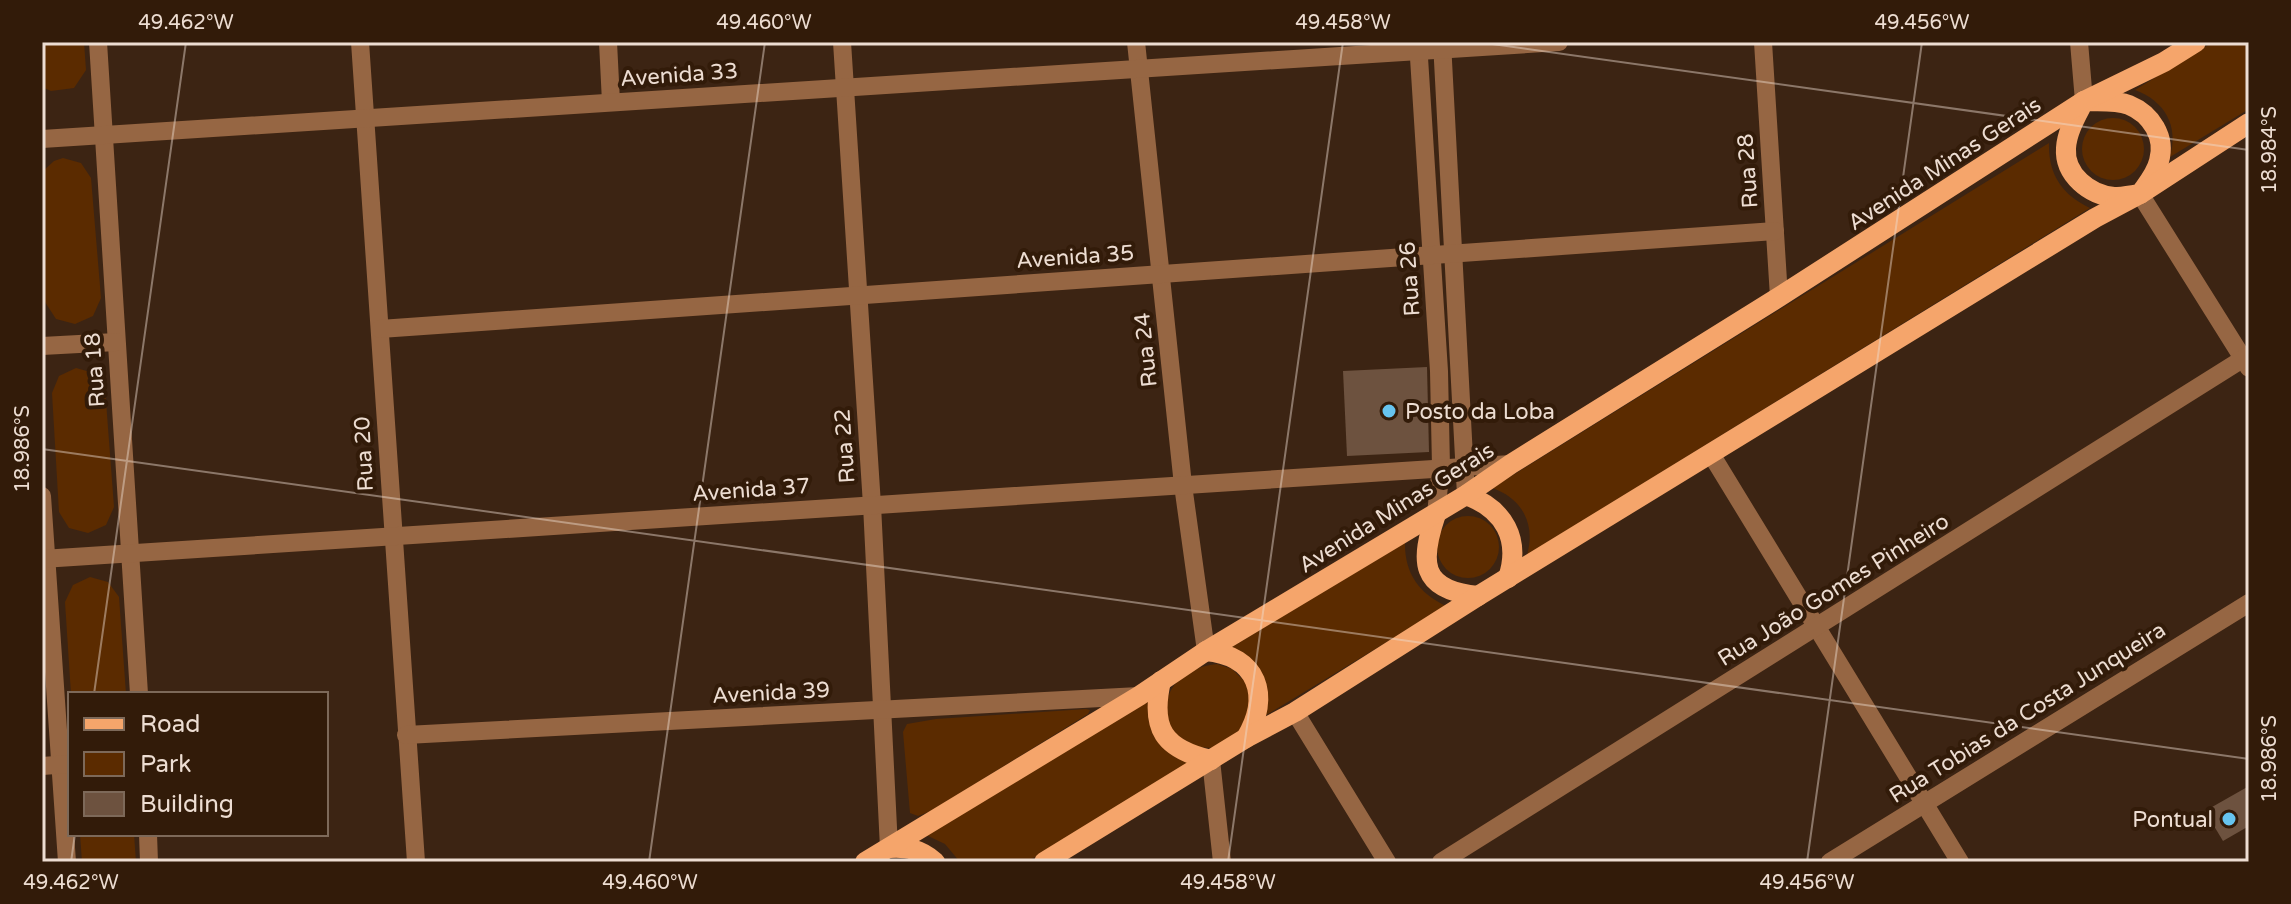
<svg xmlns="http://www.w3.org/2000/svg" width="2291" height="904" font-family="'Varela Round',sans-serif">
	<rect width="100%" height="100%" fill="#3c2413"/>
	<!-- green -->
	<g fill="#5b2b00">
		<path d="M42 42H84L86 70 74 88 51 91 42 87Z"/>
		<path d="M2213 42H2249V109L2170 157C2179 126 2165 101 2135 90Z"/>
		<circle cx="2113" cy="149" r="31"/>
		<path d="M2049 143C2048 174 2062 195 2090 208L1527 555C1536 524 1522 498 1492 488Z"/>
		<path d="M63 158 81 163 91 178 101 298 93 316 75 324 56 319 45 302 42 172 54 161Z"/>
		<path d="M76 368 94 373 105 388 114 507 106 525 88 533 69 528 59 512 52 393 59 376Z"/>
		<circle cx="1468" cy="547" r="31"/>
		<path d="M1405 541C1404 572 1418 593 1446 606L1263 717 1227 650Z"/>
		<path d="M90 577 108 582 119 597 126 694H71L65 602 73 585Z"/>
		<path d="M1217 664 1232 669 1250 687 1251 713 1245 728 1213 748 1197 747 1169 731C1157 694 1179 668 1217 664Z"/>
		<path d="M1148 698 1149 722 1188 763 1027 862H960L945 844 926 835Z"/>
		<path d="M1086 709 1090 710 1088 714 931 811 918 816 910 813 903 732 907 724 936 719Z"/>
		<path d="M80 834H134L136 862H82Z"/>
	</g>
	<!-- building -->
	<g fill="#6d523f">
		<path d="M1427 367 1429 452 1347 456 1343 371Z"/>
		<path d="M2249 786V826L2223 841 2205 811Z"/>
	</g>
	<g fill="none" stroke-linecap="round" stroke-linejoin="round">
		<!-- minor -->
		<g stroke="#966643" stroke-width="18">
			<path d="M98 42 139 694"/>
			<path d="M360 42 416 862"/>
			<path d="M608 42 611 102"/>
			<path d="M842 42 872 505 889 848"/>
			<path d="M1136 42 1183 485 1206 651"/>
			<path d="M1418 42 1439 371 1441 467 1436 514"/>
			<path d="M1442 42 1466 495"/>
			<path d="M1763 42 1779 297"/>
			<path d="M2079 42 2084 101"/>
			<path d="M42 139 1559 42"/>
			<path d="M2140 194 2249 368"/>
			<path d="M380 329 1775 231"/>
			<path d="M42 346 116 342"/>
			<path d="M1711 454 1960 862"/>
			<path d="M42 496 67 862"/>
			<path d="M42 559 1511 464"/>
			<path d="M1295 712 1387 862"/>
			<path d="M406 735 1139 696"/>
			<path d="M1211 760 1222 862"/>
			<path d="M42 766 70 764"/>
			<path d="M148 834 149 862"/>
			<path d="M1441 862 2249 355"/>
			<path d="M1830 862 2249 603"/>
		</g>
		<!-- major -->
		<g stroke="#f5a56b" stroke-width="20">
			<path d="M2084 101C2098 102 2116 100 2129 105 2151 114 2166 137 2159 161 2156 174 2147 184 2140 194 2132 195 2122 197 2114 197 2090 195 2064 175 2066 148 2067 131 2077 115 2084 101Z"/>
			<path d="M1466 495C1504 509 1521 539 1508 578"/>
			<path d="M1436 514C1420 561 1419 590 1478 596"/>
			<path d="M1206 651C1258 656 1271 696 1246 738"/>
			<path d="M1161 681C1150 729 1164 749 1211 760"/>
			<path d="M889 848C908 847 920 849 935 862"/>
			<path d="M865 862 1139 696 1206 651 1466 495 1511 464 1779 297 2084 101 2164 62 2196 42"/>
			<path d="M1044 862 1246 738 1295 712 1478 596 2095 218 2140 194 2249 123"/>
		</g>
	</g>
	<!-- ticks -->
	<path fill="none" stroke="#edddd2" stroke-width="2" stroke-opacity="0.45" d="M1478 42 2249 150M42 449 2249 759M94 694 186 42M71 862 75 834M649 862 765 42M1228 862 1343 42M1807 862 1922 42"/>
	<!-- markers -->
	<g fill="#67c4ef" stroke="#321b09" stroke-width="3">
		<circle cx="1389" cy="411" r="8"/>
		<circle cx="2229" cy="819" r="8"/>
	</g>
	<g text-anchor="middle" stroke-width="8" stroke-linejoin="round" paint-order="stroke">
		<!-- street labels -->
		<g font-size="22" fill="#edddd2" stroke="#321b09">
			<text transform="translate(679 74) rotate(-4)" y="8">Avenida 33</text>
			<text transform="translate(1944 163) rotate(-33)" y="8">Avenida Minas Gerais</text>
			<text transform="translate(1747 171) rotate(-94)" y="8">Rua 28</text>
			<text transform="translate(1075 256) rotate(-4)" y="8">Avenida 35</text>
			<text transform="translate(1409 279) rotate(-94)" y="8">Rua 26</text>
			<text transform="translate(1145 350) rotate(-96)" y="8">Rua 24</text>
			<text transform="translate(94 370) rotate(-94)" y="8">Rua 18</text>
			<text transform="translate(844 446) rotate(-94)" y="8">Rua 22</text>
			<text transform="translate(363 454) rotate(-93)" y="8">Rua 20</text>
			<text transform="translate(751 489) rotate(-4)" y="8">Avenida 37</text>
			<text transform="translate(1396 507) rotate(-32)" y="8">Avenida Minas Gerais</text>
			<text transform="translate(1833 589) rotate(-32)" y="8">Rua João Gomes Pinheiro</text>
			<text transform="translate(771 692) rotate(-3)" y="8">Avenida 39</text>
			<text transform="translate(2027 712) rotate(-32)" y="8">Rua Tobias da Costa Junqueira</text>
		</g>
		<!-- poi labels -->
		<g font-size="22" fill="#edddd2" stroke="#321b09" text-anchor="start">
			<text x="1405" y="419">Posto da Loba</text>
			<text x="2213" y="827" text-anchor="end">Pontual</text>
		</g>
	</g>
	<!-- border -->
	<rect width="2291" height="904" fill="none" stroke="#321b09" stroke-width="88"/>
	<!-- legend -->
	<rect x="68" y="692" width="260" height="144" fill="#321b09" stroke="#7d6959" stroke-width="2"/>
	<rect x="84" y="718" width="40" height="12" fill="#f5a56b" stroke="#7d6959" stroke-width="2"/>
	<text x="140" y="732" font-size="24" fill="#edddd2">Road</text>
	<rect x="84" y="752" width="40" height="24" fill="#5b2b00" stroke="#7d6959" stroke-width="2"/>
	<text x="140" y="772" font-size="24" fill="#edddd2">Park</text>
	<rect x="84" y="792" width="40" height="24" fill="#6d523f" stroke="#7d6959" stroke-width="2"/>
	<text x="140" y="812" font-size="24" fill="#edddd2">Building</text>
	<rect x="44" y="44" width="2203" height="816" fill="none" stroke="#edddd2" stroke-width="3"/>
	<g font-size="20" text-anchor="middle" fill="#edddd2">
		<text x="186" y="29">49.462°W</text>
		<text x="764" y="29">49.460°W</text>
		<text x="1343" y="29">49.458°W</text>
		<text x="1922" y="29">49.456°W</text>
		<text transform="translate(2269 150) rotate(-90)" y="7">18.984°S</text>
		<text transform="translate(22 449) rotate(-90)" y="7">18.986°S</text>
		<text transform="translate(2269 759) rotate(-90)" y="7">18.986°S</text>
		<text x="71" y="889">49.462°W</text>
		<text x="650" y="889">49.460°W</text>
		<text x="1228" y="889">49.458°W</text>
		<text x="1807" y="889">49.456°W</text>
	</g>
</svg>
